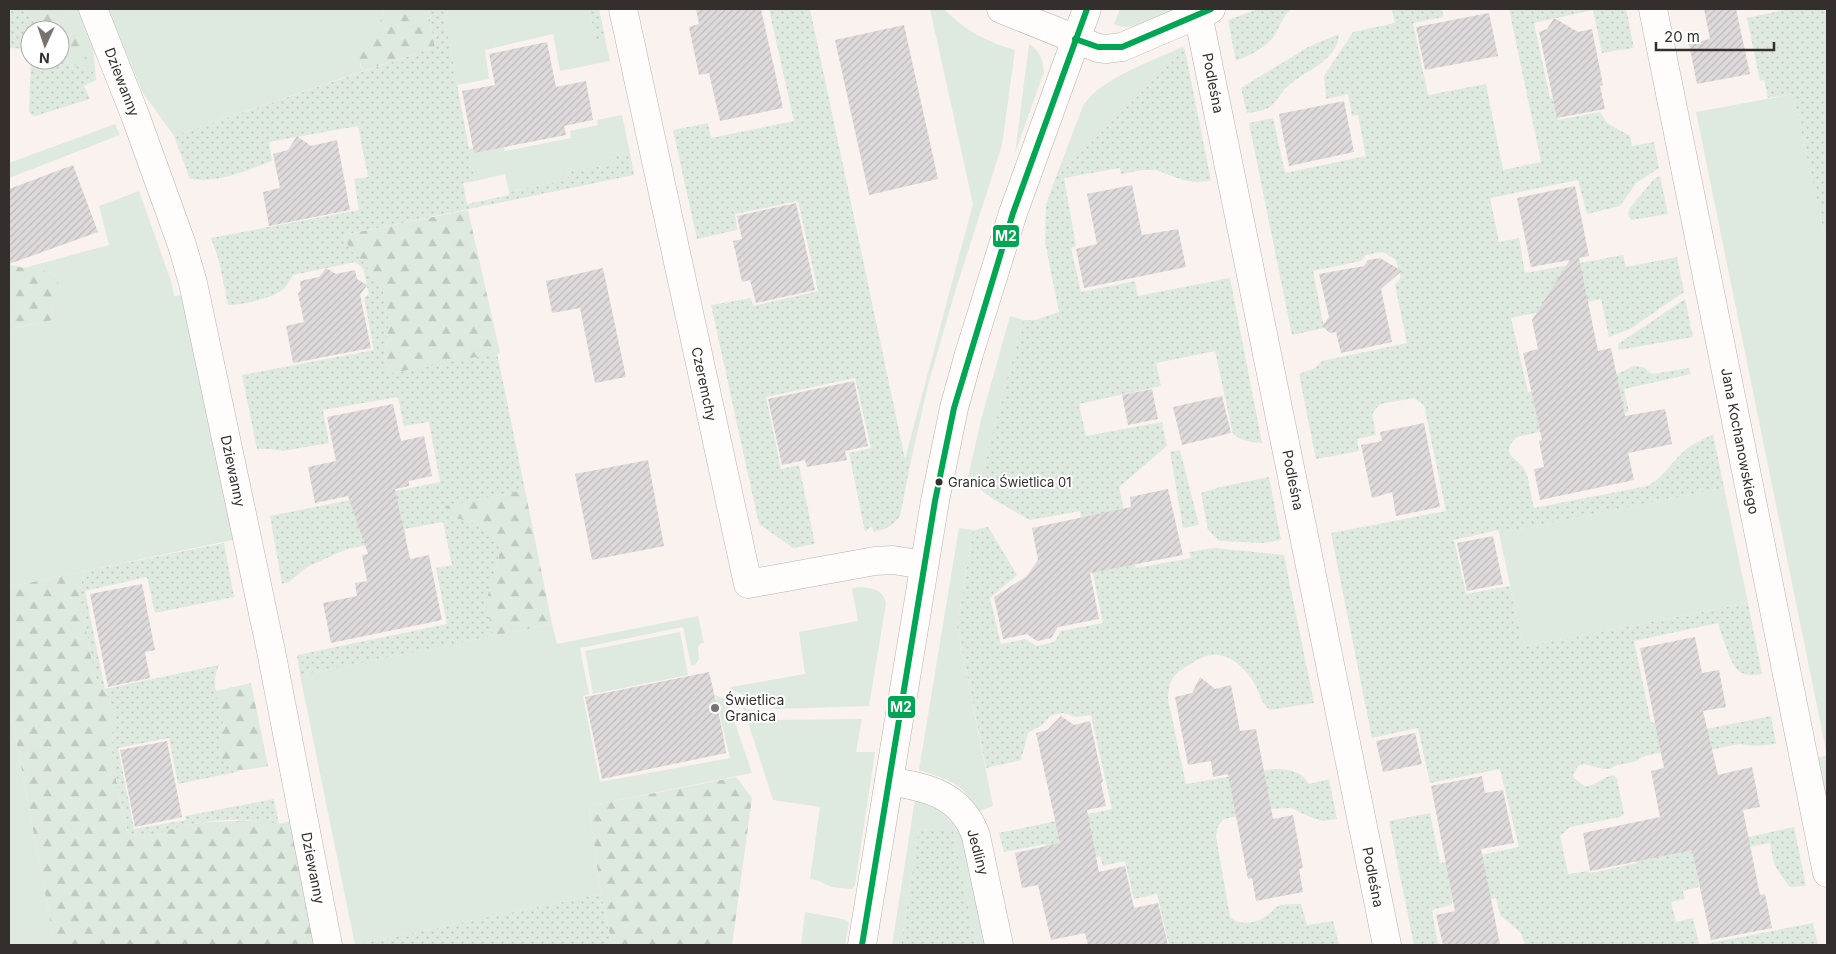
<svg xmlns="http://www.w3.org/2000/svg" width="1836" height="954" font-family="Inter,sans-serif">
	<defs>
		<pattern id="forest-firs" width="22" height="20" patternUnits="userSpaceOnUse" patternTransform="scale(1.25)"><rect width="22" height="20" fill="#deeadf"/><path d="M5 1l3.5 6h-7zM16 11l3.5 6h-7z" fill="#bfc9c0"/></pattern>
		<pattern id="garden-dots" width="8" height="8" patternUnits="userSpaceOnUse" patternTransform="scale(1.25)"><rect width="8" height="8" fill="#deeadf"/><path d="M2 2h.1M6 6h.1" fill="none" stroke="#bfc9c0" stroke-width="1.8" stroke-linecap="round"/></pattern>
		<pattern id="building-hatch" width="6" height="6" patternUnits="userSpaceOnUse" patternTransform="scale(1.25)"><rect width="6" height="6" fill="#ded9da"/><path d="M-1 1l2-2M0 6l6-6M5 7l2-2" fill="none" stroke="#bfbbbb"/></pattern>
	</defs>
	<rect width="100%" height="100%" fill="#faf2ee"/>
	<!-- green -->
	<g fill="#deeadf">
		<path d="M65 9H81L92 36 96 80Z"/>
		<path d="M108 9H385L379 24 363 38 360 65 363 71 174 136 143 93Z"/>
		<path d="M443 9H589L596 39 605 38 610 61 560 71 553 34 485 50 489 79 457 85Z"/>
		<path d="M930 9H944C964 30 987 42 1015 50L1002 145 954 295 928 385 912 456 905 459 973 204Z"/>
		<path d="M1120 9H1178C1159 16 1133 34 1114 24Z"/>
		<path d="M1029 44C1040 50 1043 61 1044 72L1015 153Z"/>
		<path d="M1182 47 1185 50 1179 54 1056 177 1083 106C1100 78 1153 61 1182 47Z"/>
		<path d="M1793 94 1827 245V811L1816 758 1827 755 1696 112Z"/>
		<path d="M622 115 630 153 612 157 615 164 567 172 568 179 509 192 505 174 475 181 469 149 502 143 505 151 571 138 570 131 598 125 597 120Z"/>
		<path d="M115 124 120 135 9 178V163Z"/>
		<path d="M139 191 172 284 174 296 186 295 237 539 9 587V329L53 320 52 307 57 297 56 276 37 267 24 268 109 245 99 206Z"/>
		<path d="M1010 316 1023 320 988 450 980 489 966 486 981 420Z"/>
		<path d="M1724 488 1748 603 1523 647 1499 533Z"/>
		<path d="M959 528 973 530 957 626 993 806 978 812C963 782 948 780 919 770Z"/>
		<path d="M858 587C871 588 882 588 886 603L869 706 776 709 730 689 731 687 805 674 799 632 858 621 852 589Z"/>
		<path d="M698 616 704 643 700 644 698 647 699 659 696 664 691 666 683 627 580 648 589 694 583 696 600 782 730 758 715 695 727 700 752 773 589 806 601 894 355 945 300 675 552 624 557 644Z"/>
		<path d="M680 632 688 675 593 694 585 651Z"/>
		<path d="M9 702 55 945H9Z"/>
		<path d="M743 707 773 720 862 719 856 752H875L855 885 852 889 831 887 819 881 810 879 820 807 773 800Z"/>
		<path d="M915 800C937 808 949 815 962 835L988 945H976L953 832 919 829 901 945H892Z"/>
		<path d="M805 912 843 919 849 923 845 945H801Z"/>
	</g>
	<!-- forest -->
	<g fill="url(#forest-firs)">
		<path d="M22 9H65L92 70 62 62 60 59V30H41Z"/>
		<path d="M385 9H428L435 47 363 71 358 55 359 46 363 38 379 24Z"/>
		<path d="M468 210 500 353 388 374 384 353 388 334 383 292 363 261 350 250 343 235Z"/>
		<path d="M9 262 11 265 24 268 37 267 56 276 58 284 57 297 52 307 53 320 9 329Z"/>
		<path d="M525 490 552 624 493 636C491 625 487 613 487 602 488 588 493 577 497 564 508 530 475 523 450 517L444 506Z"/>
		<path d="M85 571 81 585V603L95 676 108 697 114 711 112 750 114 770 128 832 134 836H150L180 826 208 822 265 820 279 824 293 820 317 945H55L9 702V587Z"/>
		<path d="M251 683 268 766C246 770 218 778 219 744 220 737 222 731 223 725 223 714 218 701 215 691Z"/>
		<path d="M736 777 752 798 732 945H612L601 894 589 806Z"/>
	</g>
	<!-- garden -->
	<g fill="url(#garden-dots)">
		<path d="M9 9H22L41 30H30V49L9 48Z"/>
		<path d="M428 9H443L475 181 463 183 467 204 509 195V192L568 179 567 172 614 164 612 157 630 153 634 175 343 235 350 250 363 261 383 292 388 314V334L384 353 388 374 497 353 525 490 445 506 450 517C475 523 508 530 497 564 493 577 488 588 487 602 487 613 491 625 493 636L300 675 297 655 447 624 436 568 452 565 443 522 405 529 406 538 347 549 307 567 289 582 282 584 270 516 440 482 429 422 404 426 398 397 323 410 329 443 283 451 271 449H257L242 375 374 350 364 298 369 294 363 268 355 262 293 275C290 280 287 287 281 291 271 298 240 306 228 305L219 261 211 238 359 210 354 179 368 177 358 126 269 142 272 161C244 171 221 183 190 179L174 136 435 47Z"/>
		<path d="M589 9H599L605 38 596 40Z"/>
		<path d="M769 9H810L905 459 912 456 900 516C893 525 885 530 874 532L872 526 865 532 849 453 871 448 855 378 766 397 781 469 799 465 815 544 793 548 759 524 711 305 751 298 753 306 818 291 798 201 735 214 737 230 697 239 673 130 708 123 711 138 794 121Z"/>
		<path d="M1258 9H1291C1284 15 1280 25 1276 33 1267 48 1252 54 1236 61L1228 20Z"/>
		<path d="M1392 9H1442L1443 17 1413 23 1428 95 1486 84 1503 170 1541 162 1509 9H1626L1634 48 1602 53 1593 10 1534 23 1550 98H1553L1558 120 1600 112 1607 123 1630 136 1632 146 1654 142 1659 168 1636 183 1620 206 1587 214 1578 180 1490 198 1499 242 1519 238 1525 273 1623 255 1626 267 1677 257 1684 292 1630 329 1609 337 1601 299 1511 318 1528 392 1619 373 1634 366 1643 367 1652 374 1689 368 1691 374 1624 389 1629 412 1517 437C1497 456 1520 458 1526 472 1530 483 1531 497 1534 508L1647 486C1664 478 1673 459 1688 448 1696 442 1705 439 1713 434L1724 488 1499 533 1498 530 1454 540 1466 594 1510 586 1523 647 1748 603 1762 674C1738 679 1733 667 1726 647 1723 639 1720 631 1718 623L1634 641 1651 722 1658 724 1671 736 1771 716 1776 744 1754 746 1739 744 1696 753 1676 749 1642 757 1636 761 1615 766 1610 769H1604L1584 764 1578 766 1573 775 1574 778 1584 786C1597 787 1602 776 1614 775L1617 779 1624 814 1620 817 1570 827 1560 836 1568 874 1588 871 1591 873 1637 863 1638 861 1794 827 1806 886 1790 887C1788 885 1777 870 1776 867 1772 860 1772 850 1770 843L1694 858 1699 887 1683 891 1685 899 1671 902 1676 922 1693 918 1699 945H1525L1521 933 1500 915 1496 898 1476 902 1453 900 1451 905 1432 910 1438 945H1414L1389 821 1430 813 1440 863 1519 847 1500 769 1430 783 1418 728 1372 738 1331 533 1446 511 1424 405 1414 398 1380 404 1372 414 1376 435 1357 439 1359 451 1316 459 1299 374 1315 368 1322 361 1407 343 1395 285 1401 278 1396 260 1383 252 1366 255 1361 261 1313 271 1324 328 1292 335 1249 123 1273 118 1285 173 1366 156 1358 115 1352 116 1348 94 1326 99 1324 76 1353 32 1395 23Z"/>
		<path d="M1788 9H1827V245L1793 94 1768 98 1764 80 1760 81 1747 18Z"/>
		<path d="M1339 34C1337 62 1305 70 1288 86 1281 91 1277 102 1270 107 1264 111 1255 112 1247 113L1241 88 1308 47Z"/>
		<path d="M1185 50 1211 181 1196 182 1183 180 1156 170H1143L1121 174 1120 168 1064 178 1076 246 1071 248 1081 292 1135 281 1138 296 1230 278 1262 443C1251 442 1242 441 1233 434L1215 351 1156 363 1161 386 1079 404 1086 436 1162 422 1167 446 1119 487 1136 568 1191 558 1189 552 1214 548 1284 555 1314 703 1270 710C1260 703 1260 692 1254 683 1248 671 1229 653 1214 655 1204 655 1197 660 1189 665 1173 674 1169 680 1168 699L1186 784 1274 769C1288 769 1302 771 1309 784L1329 779 1337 819 1324 821 1312 818 1291 808 1271 809 1224 819 1218 826 1216 836 1230 917C1242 927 1257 923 1269 914 1272 912 1275 907 1278 906 1284 904 1295 904 1301 904L1307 925 1333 921 1339 945H1169L1157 894 1134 899 1125 861 1103 866 1100 856 1051 867 1045 844 1004 852 999 833 1112 809 1091 715 1076 717 1063 713 1051 715 1042 725 1028 733 1021 760 986 768 957 626 973 530 988 527 1017 575 990 598 1001 644 1025 639 1037 646 1054 642 1061 631 1103 623 1080 511 1030 520 993 499 980 489 988 450 1023 320H1035L1059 312 1045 242 1046 204 1056 177 1179 54Z"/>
		<path d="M60 59 62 62 92 70 96 80 84 86 90 99 35 116 31 115 29 111 31 60Z"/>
		<path d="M1660 176 1668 214 1631 220 1628 214 1629 209 1654 179Z"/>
		<path d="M1685 299 1693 337 1619 350 1618 344Z"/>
		<path d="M1180 450 1199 525 1183 528 1170 452Z"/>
		<path d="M1269 477 1281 540 1264 543 1220 541 1208 530 1201 493 1220 487Z"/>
		<path d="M224 543 234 597 155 613 147 577 85 591 105 689 219 665C208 689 222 700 223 723 223 734 217 744 220 755 223 765 231 768 241 771L178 784 169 738 118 748 134 829 186 820 185 816 274 799 279 824C251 817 207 819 179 827 169 829 160 834 150 836 142 837 134 837 128 832L114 770 112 750 114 711 108 697 95 676 81 603V585L85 571Z"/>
		<path d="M919 829 953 831 976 945H901Z"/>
		<path d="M601 894 612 945H355Z"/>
		<path d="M1813 923 1818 945H1700Z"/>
	</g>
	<!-- building -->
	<g fill="url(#building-hatch)">
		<path d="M696 9H761L783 108 720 121 709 73 699 75 689 27 699 24Z"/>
		<path d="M1704 9H1736L1750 74 1697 84 1689 44 1710 39Z"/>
		<path d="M1489 13 1498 56 1425 70 1416 27Z"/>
		<path d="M1554 18 1578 32 1592 29 1603 85 1600 86 1605 109 1557 118 1539 32 1547 29Z"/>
		<path d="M904 25 938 179 869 195 835 40Z"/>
		<path d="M547 42 556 87 586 81 593 120 564 126 566 135 474 153 462 91 495 85 489 54Z"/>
		<path d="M1344 101 1354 152 1289 166 1279 114Z"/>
		<path d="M297 136 311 146 337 140 350 210 269 226 263 192 280 188 273 154 288 150Z"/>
		<path d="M73 165 98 232 9 264V189Z"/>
		<path d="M1132 185 1142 235 1178 229 1186 267 1084 288 1076 249 1097 244 1087 194Z"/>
		<path d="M1575 186 1589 256 1579 258 1598 351 1611 348 1625 416 1665 409 1672 444 1628 453 1634 480 1540 500 1534 469 1544 467 1539 441 1542 440 1523 353 1538 349 1532 320 1570 260 1531 267 1517 198Z"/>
		<path d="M796 203 815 290 756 303 750 280 742 282 733 241 742 239 737 216Z"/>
		<path d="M1380 258 1402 271 1381 289 1392 342 1341 353 1336 332 1330 333 1322 326 1329 317 1319 274 1364 266 1368 260Z"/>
		<path d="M326 268 336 274 355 270 357 279 367 285 360 295 371 348 293 363 286 326 304 322 298 294 301 290 300 281 319 277Z"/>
		<path d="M603 268 626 377 595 383 580 308 552 313 546 281Z"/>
		<path d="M854 381 868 446 845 451 847 460 807 467 805 460 782 465 768 399Z"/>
		<path d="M1152 389 1158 419 1128 425 1122 395Z"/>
		<path d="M1222 396 1231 433 1182 445 1173 407Z"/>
		<path d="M393 404 401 441 424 436 432 476 409 481V486L395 489 410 559 429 555 442 620 331 643 323 603 357 596 355 583 367 581 362 555 368 554 348 496 315 503 308 467 336 461 327 417Z"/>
		<path d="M1424 423 1440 507 1396 516 1392 492 1372 498 1361 445 1382 441 1380 432Z"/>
		<path d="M648 460 664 546 592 560 575 474Z"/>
		<path d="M1168 489 1183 555 1090 573 1099 619 1058 627 1051 638 1037 641 1027 634 1003 639 994 597 1027 576 1038 560 1032 528 1131 507 1130 497Z"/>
		<path d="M1493 536 1503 584 1467 591 1457 543Z"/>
		<path d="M142 584 155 650 145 652 150 678 108 687 90 594Z"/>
		<path d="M1695 637 1702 673 1719 670 1726 707 1703 711 1718 775 1752 767 1760 807 1743 810 1760 895 1765 894 1772 928 1711 940 1692 850 1590 871 1583 833 1660 817 1651 771 1664 768 1640 648Z"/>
		<path d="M709 672 721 724 726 753 602 779 585 697Z"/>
		<path d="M1200 677 1215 689 1231 685 1240 731 1256 729 1273 819 1293 815 1303 868 1299 869 1303 892 1256 901 1252 878 1248 879 1228 774 1213 777 1211 761 1188 765 1175 697 1192 693Z"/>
		<path d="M1061 716 1074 725 1090 721 1103 782 1101 783 1106 806 1087 810 1099 872 1125 866 1134 908 1158 903 1168 945H1088L1085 933 1051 940 1038 885 1022 888 1015 853 1060 843 1036 733 1047 730Z"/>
		<path d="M1415 733 1422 764 1383 772 1376 741Z"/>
		<path d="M167 741 182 817 135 827 120 750Z"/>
		<path d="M1482 776 1485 793 1503 790 1514 843 1481 849 1500 945H1443L1436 915 1455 911 1431 786Z"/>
	</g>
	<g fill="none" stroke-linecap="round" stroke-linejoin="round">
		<defs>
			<g id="street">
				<path d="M93 9 135 115 182 245 193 283 271 651 328 945"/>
				<path d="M623 9 748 584 875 561 893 560 924 565"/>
				<path d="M1001 9 1098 48 1106 49 1122 47 1211 9"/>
				<path d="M1653 9 1827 873"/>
				<path d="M1198 14 1387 945"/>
				<path d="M889 781C928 788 961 794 976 836L999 945"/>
			</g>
			<path id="secondary" d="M862 945 935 501 954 408 969 354 1013 213 1087 9"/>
		</defs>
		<!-- street casing -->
		<use href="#street" stroke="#b7b2af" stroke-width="29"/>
		<!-- secondary casing -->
		<use href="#secondary" stroke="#b7b2af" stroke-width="29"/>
		<!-- street -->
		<use href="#street" stroke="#fefdfc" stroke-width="28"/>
		<!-- secondary -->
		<use href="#secondary" stroke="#fefdfc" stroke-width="28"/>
		<defs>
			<g id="bus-1">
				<path d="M1075 39 1098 47H1122L1211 9"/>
				<path d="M862 945 935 501 954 408 1013 213 1087 9"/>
			</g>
		</defs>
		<!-- bus-1 casing -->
		<use href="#bus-1" stroke="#fff" stroke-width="10"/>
		<!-- bus-1 -->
		<use href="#bus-1" stroke="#00a651" stroke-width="6"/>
	</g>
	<!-- markers -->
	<circle fill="#342e2c" stroke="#fff" stroke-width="2" cx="939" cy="482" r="4.5"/>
	<circle fill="#797370" stroke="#fff" stroke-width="2" cx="715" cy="708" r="5"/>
	<g text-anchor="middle" stroke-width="4" stroke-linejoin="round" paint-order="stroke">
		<!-- bus labels -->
		<g font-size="13" fill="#342e2c" stroke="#fff" text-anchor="start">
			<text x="948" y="487">Granica Świetlica 01</text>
		</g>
		<!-- street labels -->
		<g font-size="14" fill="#342e2c" stroke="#fff">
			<text transform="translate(122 82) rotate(69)" y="5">Dziewanny</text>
			<text transform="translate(1213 83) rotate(79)" y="5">Podleśna</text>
			<text transform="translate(704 384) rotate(78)" y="5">Czeremchy</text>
			<text transform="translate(1740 441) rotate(79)" y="5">Jana Kochanowskiego</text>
			<text transform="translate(233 471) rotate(78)" y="5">Dziewanny</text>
			<text transform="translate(1293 480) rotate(79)" y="5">Podleśna</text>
			<text transform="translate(978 852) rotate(75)" y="5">Jedliny</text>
			<text transform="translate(313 868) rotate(79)" y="5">Dziewanny</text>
			<text transform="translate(1373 877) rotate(79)" y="5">Podleśna</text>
		</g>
		<!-- poi labels -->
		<g font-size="14" fill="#342e2c" stroke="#fff" text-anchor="start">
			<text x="725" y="705">Świetlica<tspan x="725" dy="16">Granica</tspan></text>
		</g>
	</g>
	<g stroke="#fff" stroke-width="2">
		<rect x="992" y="224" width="28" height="24" rx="5" fill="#00a651"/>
		<rect x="887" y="695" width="29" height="24" rx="5" fill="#00a651"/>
	</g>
	<g font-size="14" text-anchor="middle" font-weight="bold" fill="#fff">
		<text x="1006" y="241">M2</text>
		<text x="901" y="712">M2</text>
	</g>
	<!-- border -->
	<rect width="1836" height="954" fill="none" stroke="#342e2c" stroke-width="20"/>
	<!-- north arrow -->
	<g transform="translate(45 45) rotate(183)"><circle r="24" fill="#ffffff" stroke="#aeabab"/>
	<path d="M0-4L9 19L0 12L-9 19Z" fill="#797370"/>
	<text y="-8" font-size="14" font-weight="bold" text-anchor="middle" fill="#342e2c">N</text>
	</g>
	<!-- scale -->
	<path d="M1656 42v8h118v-8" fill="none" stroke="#342e2c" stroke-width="2.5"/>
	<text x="1664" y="42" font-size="15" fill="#342e2c" stroke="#ffffff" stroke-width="4" paint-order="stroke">20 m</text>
</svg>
